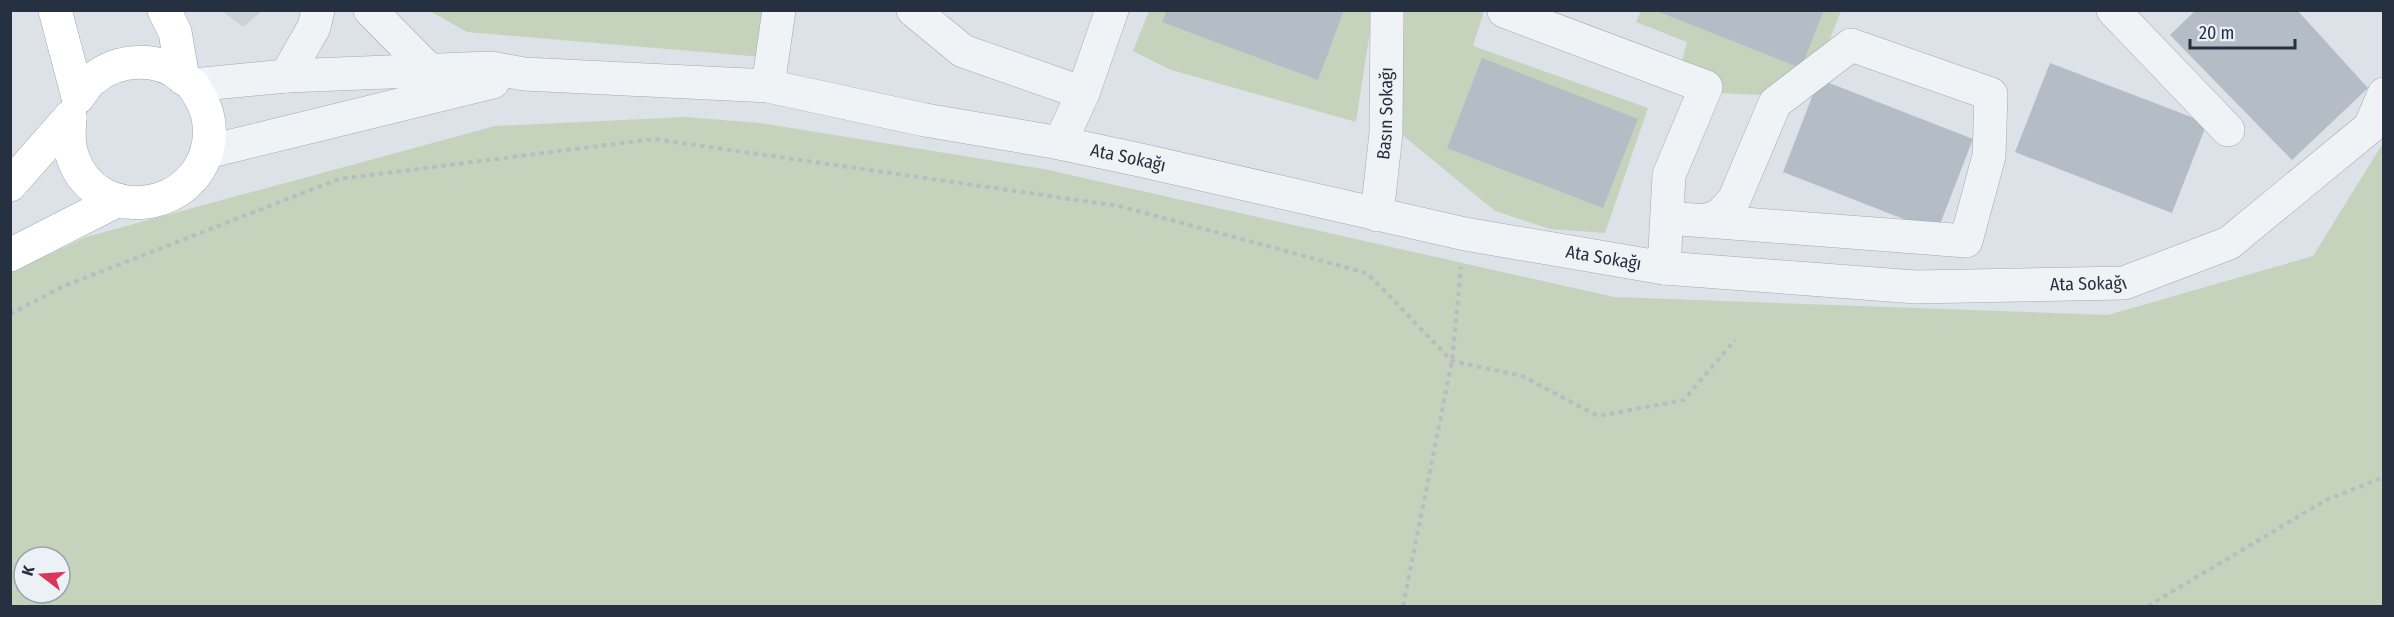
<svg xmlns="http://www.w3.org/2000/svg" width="2394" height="617" font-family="'Fira Sans Condensed',sans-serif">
	<rect width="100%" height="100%" fill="#dde2e8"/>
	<!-- built -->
	<path fill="#cbd2da" d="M222 11 223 10 262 11 243 27Z"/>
	<!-- green -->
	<g fill="#c5d3bd" fill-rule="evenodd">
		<path d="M430 11H767L762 57 467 32Z"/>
		<path d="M1149 11H1373L1356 122 1171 70 1133 51Z"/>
		<path d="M1404 11H1484L1473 46 1648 108 1605 233 1550 229 1495 211 1401 134Z"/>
		<path d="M1641 11H1841L1828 44 1761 95 1718 93 1702 68 1682 61 1687 42 1636 22Z"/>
		<path d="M685 117 760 123 1044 169 1614 297 2108 315 2313 256 2383 143V606H11L10 273 86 237 495 126ZM24 557H60V593H24Z"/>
	</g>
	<!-- building -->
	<g fill="#b4bcc5">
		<path d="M1167 10H1344L1318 80 1162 22Z"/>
		<path d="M1654 10H1824L1801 68Z"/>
		<path d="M2196 10H2297L2368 88 2292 160 2170 35Z"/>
		<path d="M1482 58 1638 119 1603 208 1447 148Z"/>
		<path d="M2050 63 2207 123 2172 213 2015 152Z"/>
		<path d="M1819 79 1973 139 1937 232 1783 172Z"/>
	</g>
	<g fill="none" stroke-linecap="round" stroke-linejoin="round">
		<defs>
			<g id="minor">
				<path d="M370 10 429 70"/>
				<path d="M913 10 963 51 1083 93"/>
				<path d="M2113 10 2228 130"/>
				<path d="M1504 11 1706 87 1669 175 1664 268"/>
				<path d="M286 76 314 27 318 10"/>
				<path id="s1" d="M183 78 193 85 286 76 491 68 524 74 768 86 925 120 1060 143 1140 160 1465 234 1664 268 1916 287 2124 283 2229 243 2370 127 2384 94"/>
				<path d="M768 86 779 10"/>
				<path d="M1060 143 1083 93 1112 10"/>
				<path d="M207 152 493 82"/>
				<path id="s2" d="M1377 215 1386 133 1387 10"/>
				<path d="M1668 218 1706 221 1720 215 1734 200 1775 103 1851 45 1991 94 1989 156 1966 241 1706 221"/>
			</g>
			<g id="major">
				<path d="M55 10 78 97"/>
				<path d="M164 10 175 32 183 78"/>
				<path d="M78 97C83 91 87 83 93 79 118 58 159 56 183 78"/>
				<path d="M70 117C69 131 68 145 73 158 98 227 200 212 209 140 210 129 209 116 204 105 201 98 196 91 193 85"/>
				<path d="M10 185 70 117"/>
				<path d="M10 255 118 200"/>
			</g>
		</defs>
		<!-- minor casing -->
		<use href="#minor" stroke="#a2a9b2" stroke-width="34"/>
		<!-- major casing -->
		<use href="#major" stroke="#9ba8b5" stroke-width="34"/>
		<!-- path -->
		<g stroke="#b7bdc3" stroke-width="4" stroke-dasharray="4.5 4.5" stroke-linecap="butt">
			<path d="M10 314 64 286 339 179 654 139 1119 206 1367 273 1452 361 1522 376 1598 416 1684 400 1735 340"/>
			<path d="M1403 606 1452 361 1461 267"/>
			<path d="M2148 606 2326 500 2384 477"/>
		</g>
		<!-- minor -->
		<use href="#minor" stroke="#f0f3f6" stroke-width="33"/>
		<!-- major -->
		<use href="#major" stroke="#fff" stroke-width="33"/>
	</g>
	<g text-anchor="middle" stroke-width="4.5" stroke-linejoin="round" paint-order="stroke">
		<!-- street labels -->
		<g font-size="18" fill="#253140" stroke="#ecf1f6">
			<text dy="6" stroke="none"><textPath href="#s2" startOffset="102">Basın Sokağı</textPath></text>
			<text dy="6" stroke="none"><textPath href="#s1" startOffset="956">Ata Sokağı</textPath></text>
			<text dy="6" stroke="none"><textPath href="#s1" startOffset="1442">Ata Sokağı</textPath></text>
			<text dy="6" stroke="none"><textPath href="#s1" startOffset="1928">Ata Sokağı</textPath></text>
		</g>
	</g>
	<!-- border -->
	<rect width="2394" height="617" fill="none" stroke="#253140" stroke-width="24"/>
	<!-- north arrow -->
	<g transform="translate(42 575) rotate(287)"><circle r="28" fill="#ecf1f6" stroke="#9ca4ad" stroke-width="1.5"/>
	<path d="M0-4.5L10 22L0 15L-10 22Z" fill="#d9365b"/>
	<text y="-9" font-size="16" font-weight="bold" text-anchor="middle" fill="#253140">K</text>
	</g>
	<!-- scale -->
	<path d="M2190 39v9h105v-9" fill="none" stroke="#253140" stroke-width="3"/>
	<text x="2199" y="39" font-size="18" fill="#253140" stroke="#ecf1f6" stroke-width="4.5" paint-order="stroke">20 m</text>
</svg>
